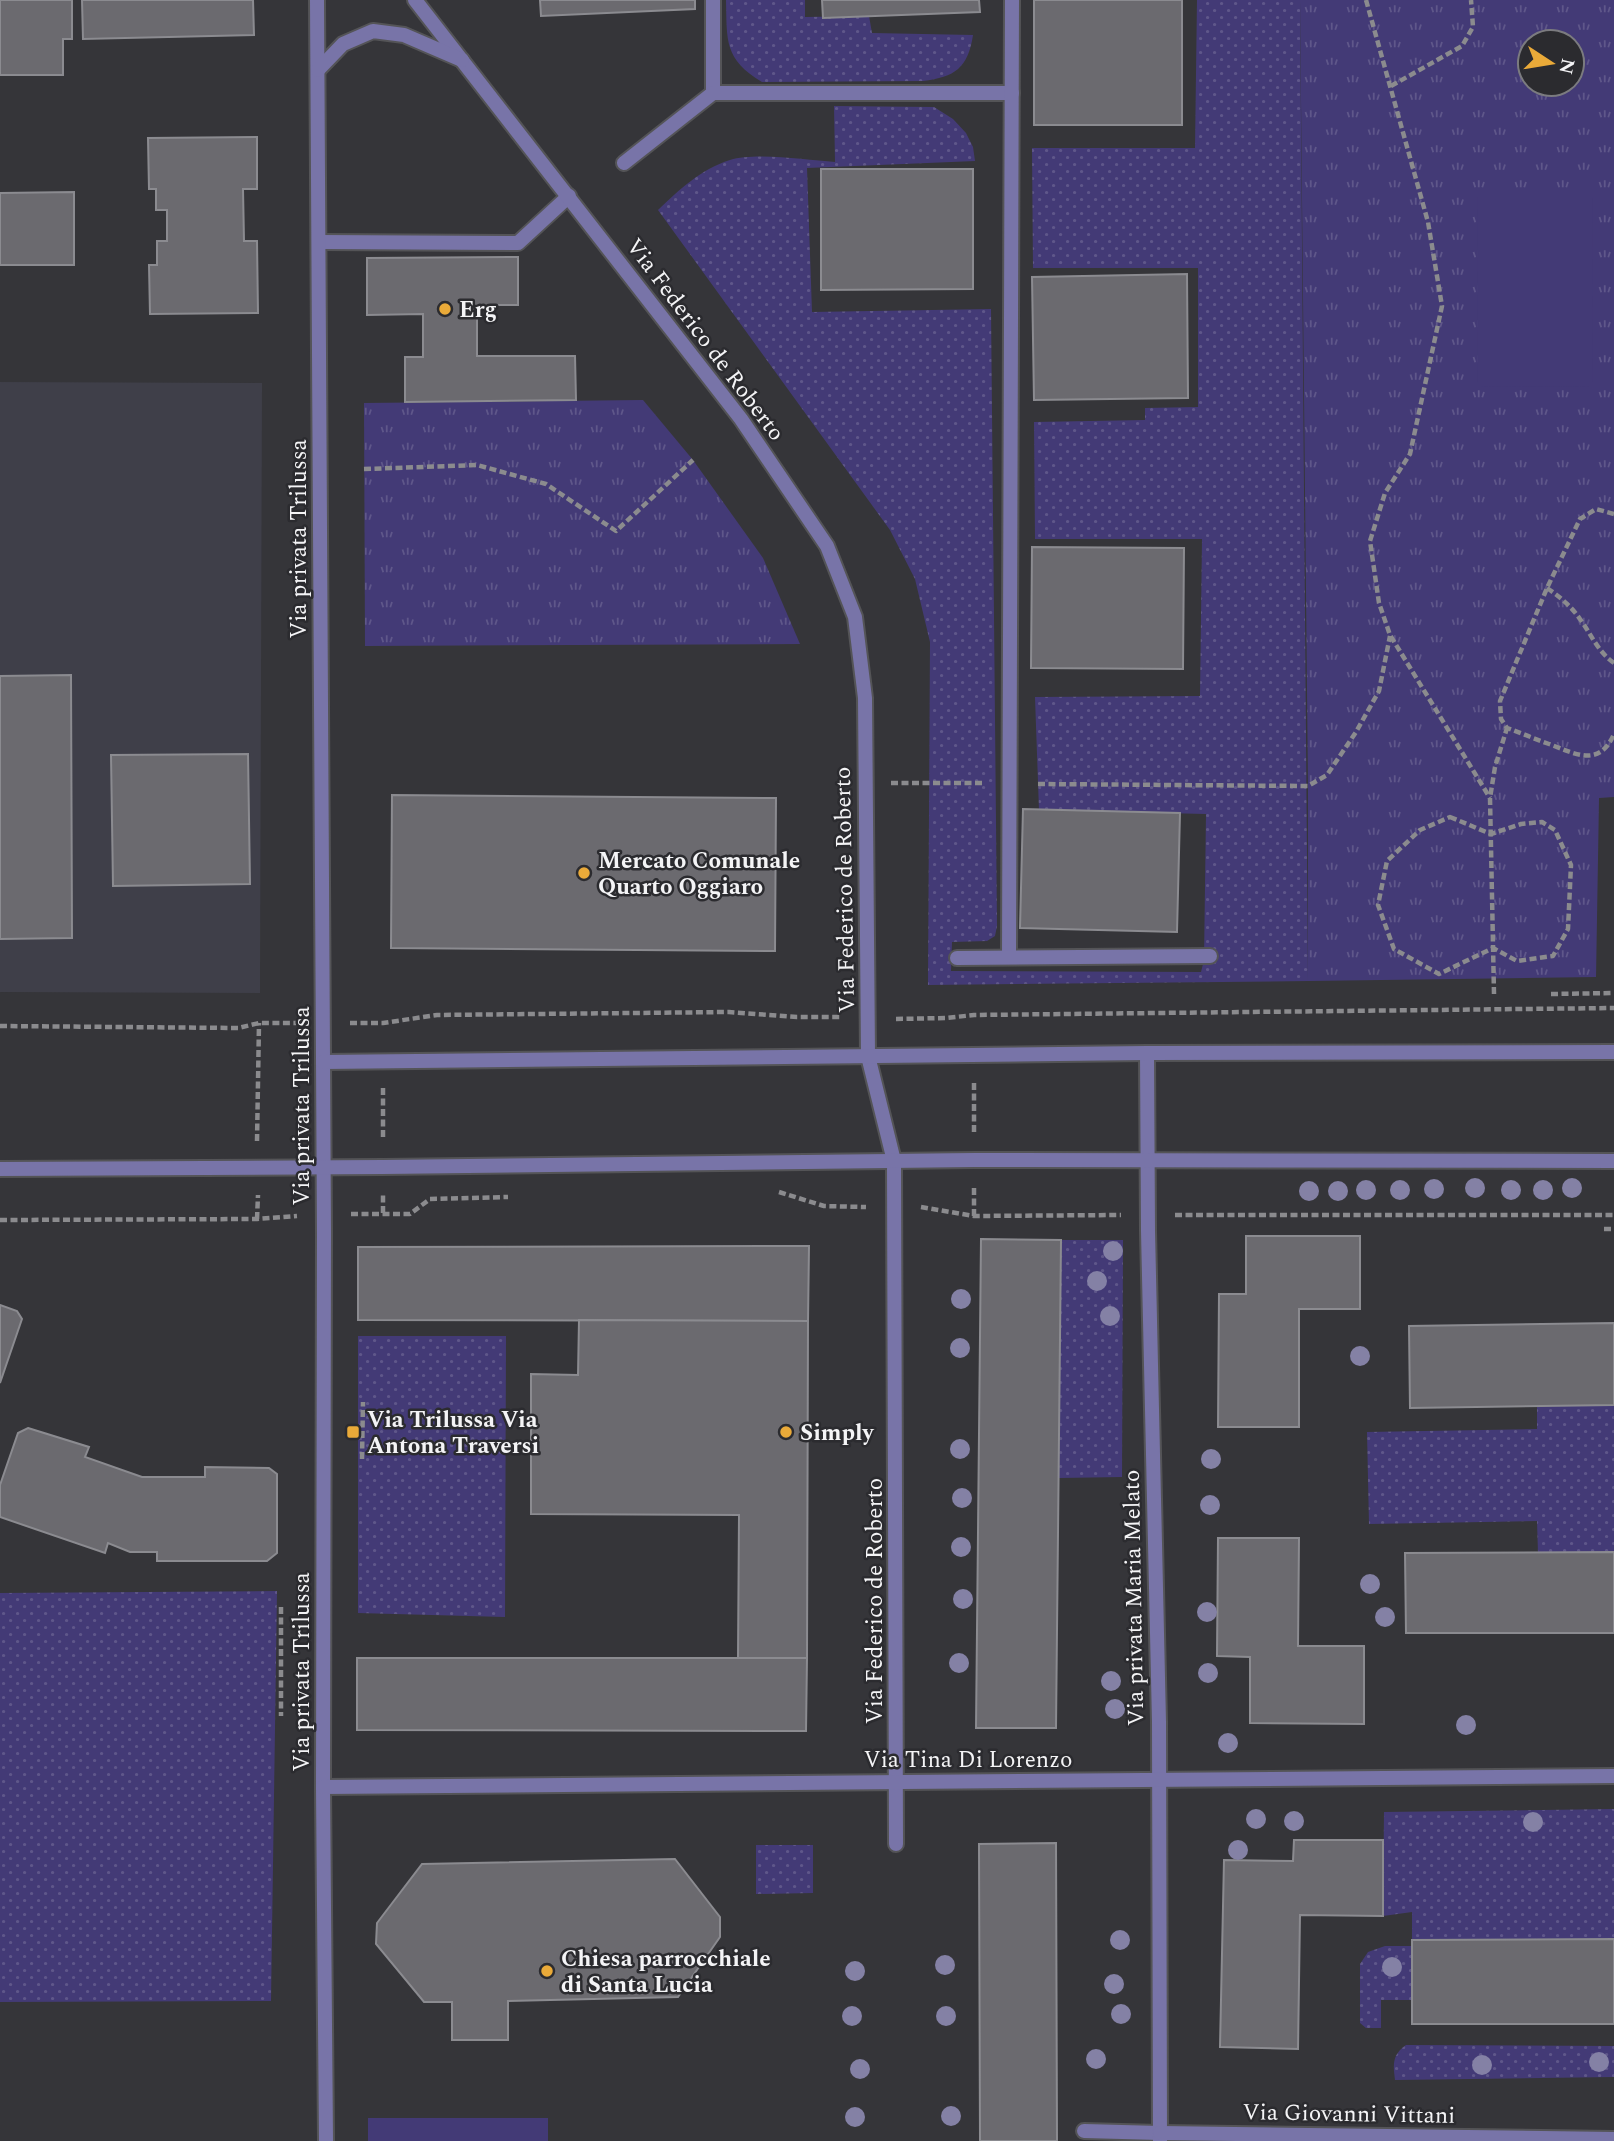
<svg xmlns="http://www.w3.org/2000/svg" width="1614" height="2141" font-family="Spectral,serif">
	<defs>
		<pattern id="grass-dots" width="8" height="8" patternUnits="userSpaceOnUse" patternTransform="scale(1.75)"><rect width="8" height="8" fill="#433a76"/><path d="M2 2h.1M6 6h.1" fill="none" stroke="#5f578a" stroke-width="1.8" stroke-linecap="round"/></pattern>
		<pattern id="park-tufts" width="24" height="20" patternUnits="userSpaceOnUse" patternTransform="scale(1.75)"><rect width="24" height="20" fill="#433a76"/><path d="M3 7l-1-3M5 7V3M7 7l1-3M15 17l-1-3M17 17v-4M19 17l1-3" fill="none" stroke="#5f578a"/></pattern>
	</defs>
	<rect width="100%" height="100%" fill="#353539"/>
	<!-- built -->
	<path fill="#3f3f49" d="M0 382 262 383 260 993 0 992Z"/>
	<!-- grass -->
	<g fill="url(#grass-dots)">
		<path d="M726 0H805V17L869 16 872 33 973 35C968 68 955 77 923 81L762 82C724 59 727 41 726 0Z"/>
		<path d="M1197 0H1300L1308 981 928 985 930 642 915 579 890 530 658 210C679 190 701 169 730 160 756 152 806 160 835 162L834 106 934 107 953 119 966 133 973 147 975 161 807 168 812 312 991 309 997 926 995 936 987 941 952 942 951 971 1201 972 1204 960 1206 814 1039 810 1035 697 1200 696 1202 539H1035L1034 422 1145 420V408L1198 407V268H1033L1032 148H1195Z"/>
		<path d="M1061 1240H1123L1122 1477 1059 1478Z"/>
		<path d="M358 1336H506L505 1617 358 1613Z"/>
		<path d="M1614 1405V1552L1538 1553 1537 1521 1369 1524 1367 1432 1537 1429V1406Z"/>
		<path d="M277 1591 271 2001 0 2002V1593Z"/>
		<path d="M1614 1809V1939L1412 1940V1912L1383 1916 1384 1812Z"/>
		<path d="M756 1845H813V1893L756 1894Z"/>
		<path d="M1385 1946H1412V2000H1381V2028H1366L1360 2023V1964L1368 1952Z"/>
		<path d="M1406 2045 1614 2046V2077L1395 2080C1393 2064 1392 2055 1406 2045Z"/>
	</g>
	<!-- park -->
	<g fill="url(#park-tufts)" fill-rule="evenodd">
		<path d="M1300 0H1614V797L1599 798 1596 977 1308 981V786ZM1530 42H1572V84H1530Z"/>
		<path d="M643 400 693 460 763 558 800 644 365 646 364 403Z"/>
	</g>
	<!-- pitch -->
	<g fill="#433a76">
		<path d="M1477 191H1592L1593 386 1478 387Z"/>
		<rect x="368" y="2118" width="180" height="23"/>
	</g>
	<!-- building -->
	<g fill="#6b6a6f" stroke="#8b8b90" stroke-width="2">
		<path d="M0 0H72V39H63V75H0Z"/>
		<path d="M82 0H253L254 35 83 39Z"/>
		<path d="M540 0H695V9L541 16Z"/>
		<path d="M822 0H979L980 12 823 18Z"/>
		<rect x="1034" y="0" width="148" height="125"/>
		<path d="M257 137V189H243L244 241H257L258 313 150 314 149 265H157V241H167V210H156V189H149L148 138Z"/>
		<path d="M821 169H973V289L821 290Z"/>
		<path d="M74 192V265H0V193Z"/>
		<path d="M518 257V305H477V356H575L576 400 405 402V357H423V314L367 315V258Z"/>
		<path d="M1187 274 1188 398 1034 400 1032 277Z"/>
		<path d="M1032 547 1184 548 1183 669 1031 668Z"/>
		<path d="M71 675 72 938 0 939V676Z"/>
		<path d="M248 754 250 884 113 886 111 755Z"/>
		<path d="M392 795 776 798 775 951 391 948Z"/>
		<path d="M1023 809 1180 813 1177 932 1020 928Z"/>
		<path d="M1246 1236H1360V1309H1299V1427H1218L1219 1294H1246Z"/>
		<path d="M981 1239 1061 1240 1056 1728H976Z"/>
		<path d="M809 1246 808 1321 358 1320V1247Z"/>
		<path d="M0 1305 17 1311 22 1319 0 1383Z"/>
		<path d="M579 1320 808 1321 807 1658H738L739 1515 531 1514V1374L578 1375Z"/>
		<path d="M1614 1323V1405L1410 1408 1409 1326Z"/>
		<path d="M28 1428 89 1447 85 1457 142 1477H205V1467L269 1468 277 1474V1553L267 1561H157V1552H130L108 1543 105 1553 0 1517V1485L18 1433Z"/>
		<path d="M1218 1538H1299L1298 1646H1364V1724L1250 1723V1657L1217 1656Z"/>
		<path d="M1614 1552V1633H1406L1405 1553Z"/>
		<path d="M357 1658H807L806 1731 357 1730Z"/>
		<path d="M1294 1840H1383V1916L1300 1915 1298 2049 1220 2047 1224 1860 1293 1861Z"/>
		<path d="M1056 1843 1057 2141H980L979 1844Z"/>
		<path d="M675 1859 720 1917V1937L678 1997 508 2001V2040H452V2002H424L376 1944 377 1923 422 1864Z"/>
		<path d="M1614 1939V2024H1412V1940Z"/>
	</g>
	<g fill="none" stroke-linecap="round" stroke-linejoin="round">
		<defs>
			<g id="lane">
				<path d="M713 0V93"/>
				<path d="M624 163 713 93H1012"/>
				<path d="M319 242 518 243 569 196"/>
				<path d="M1009 957 1012 0"/>
				<path d="M957 958 1210 956"/>
				<path d="M1084 2131 1160 2133"/>
			</g>
			<g id="street">
				<path d="M317 0 324 1234 323 1787 326 2141"/>
				<path d="M415 0 741 419 827 546 855 617 865 698 868 1056 894 1161 896 1844"/>
				<path d="M318 70 343 44 373 31 404 35 462 60"/>
				<path d="M1147 1053 1148 1231 1159 1722 1160 2141"/>
				<path d="M323 1062 1147 1053 1614 1052"/>
				<path d="M0 1169 383 1167 974 1160 1614 1161"/>
				<path d="M323 1787 1614 1776"/>
				<path d="M1160 2133 1614 2139"/>
			</g>
		</defs>
		<!-- lane casing -->
		<use href="#lane" stroke="#545457" stroke-width="18"/>
		<!-- street casing -->
		<use href="#street" stroke="#545457" stroke-width="18"/>
		<!-- path -->
		<g stroke="#8b8b8e" stroke-width="4.5" stroke-dasharray="7 3.5" stroke-linecap="butt">
			<path d="M1366 0 1428 222 1442 306 1410 454 1385 493 1370 541 1379 603 1390 635 1490 798"/>
			<path d="M1391 86 1462 46 1473 27 1471 0"/>
			<path d="M364 469 477 465 546 484 616 531 693 460"/>
			<path d="M1614 514 1596 509 1580 519 1547 588 1500 701 1501 719 1507 728C1521 733 1535 739 1549 744 1576 754 1599 768 1614 734"/>
			<path d="M1547 588C1560 597 1571 606 1580 619 1591 634 1598 652 1614 663"/>
			<path d="M891 783H984"/>
			<path d="M1038 784 1308 786 1327 775 1356 732 1379 691 1390 636"/>
			<path d="M1450 817 1491 834 1521 824 1542 822 1555 830 1571 865 1568 929 1553 956 1517 961 1493 948 1439 974 1394 949 1378 905 1387 861 1420 830Z"/>
			<path d="M1494 994 1490 798 1495 767 1507 728"/>
			<path d="M1551 994 1614 993"/>
			<path d="M896 1019 946 1018 974 1015 1614 1008"/>
			<path d="M350 1023H383L437 1015 729 1012 797 1017H841"/>
			<path d="M0 1026 238 1028 259 1023H296"/>
			<path d="M383 1088V1139"/>
			<path d="M974 1132V1081"/>
			<path d="M257 1141 259 1023"/>
			<path d="M779 1192 824 1206 866 1207"/>
			<path d="M921 1207 974 1216 1121 1215"/>
			<path d="M383 1213V1193"/>
			<path d="M351 1214H410L430 1199 508 1197"/>
			<path d="M1175 1215H1614"/>
			<path d="M974 1216V1186"/>
			<path d="M257 1219 258 1195"/>
			<path d="M0 1220 257 1219 297 1216"/>
			<path d="M1604 1229H1614"/>
			<path d="M362 1459 363 1402"/>
			<path d="M281 1607V1716"/>
		</g>
		<!-- lane -->
		<use href="#lane" stroke="#7874a8" stroke-width="14"/>
		<!-- street -->
		<use href="#street" stroke="#7874a8" stroke-width="14"/>
	</g>
	<!-- trees -->
	<g fill="#8481a5">
		<circle cx="1475" cy="1188" r="10"/>
		<circle cx="1572" cy="1188" r="10"/>
		<circle cx="1434" cy="1189" r="10"/>
		<circle cx="1366" cy="1190" r="10"/>
		<circle cx="1400" cy="1190" r="10"/>
		<circle cx="1511" cy="1190" r="10"/>
		<circle cx="1543" cy="1190" r="10"/>
		<circle cx="1309" cy="1191" r="10"/>
		<circle cx="1338" cy="1191" r="10"/>
		<circle cx="1113" cy="1251" r="10"/>
		<circle cx="1097" cy="1281" r="10"/>
		<circle cx="961" cy="1299" r="10"/>
		<circle cx="1110" cy="1316" r="10"/>
		<circle cx="960" cy="1348" r="10"/>
		<circle cx="1360" cy="1356" r="10"/>
		<circle cx="960" cy="1449" r="10"/>
		<circle cx="1211" cy="1459" r="10"/>
		<circle cx="962" cy="1498" r="10"/>
		<circle cx="1210" cy="1505" r="10"/>
		<circle cx="961" cy="1547" r="10"/>
		<circle cx="1370" cy="1584" r="10"/>
		<circle cx="963" cy="1599" r="10"/>
		<circle cx="1207" cy="1612" r="10"/>
		<circle cx="1385" cy="1617" r="10"/>
		<circle cx="959" cy="1663" r="10"/>
		<circle cx="1208" cy="1673" r="10"/>
		<circle cx="1111" cy="1681" r="10"/>
		<circle cx="1115" cy="1709" r="10"/>
		<circle cx="1466" cy="1725" r="10"/>
		<circle cx="1228" cy="1743" r="10"/>
		<circle cx="1256" cy="1819" r="10"/>
		<circle cx="1294" cy="1821" r="10"/>
		<circle cx="1533" cy="1822" r="10"/>
		<circle cx="1238" cy="1850" r="10"/>
		<circle cx="1120" cy="1940" r="10"/>
		<circle cx="945" cy="1965" r="10"/>
		<circle cx="1392" cy="1967" r="10"/>
		<circle cx="855" cy="1971" r="10"/>
		<circle cx="1114" cy="1984" r="10"/>
		<circle cx="1121" cy="2014" r="10"/>
		<circle cx="852" cy="2016" r="10"/>
		<circle cx="946" cy="2016" r="10"/>
		<circle cx="1096" cy="2059" r="10"/>
		<circle cx="1599" cy="2062" r="10"/>
		<circle cx="1482" cy="2065" r="10"/>
		<circle cx="860" cy="2069" r="10"/>
		<circle cx="951" cy="2116" r="10"/>
		<circle cx="855" cy="2117" r="10"/>
	</g>
	<!-- markers -->
	<g fill="#eaaa39" stroke="#2b2b2f" stroke-width="2.5">
		<circle cx="445" cy="309" r="7"/>
		<circle cx="584" cy="873" r="7"/>
		<rect x="346" y="1425" width="14" height="14" rx="3.5"/>
		<circle cx="786" cy="1432" r="7"/>
		<circle cx="547" cy="1971" r="7"/>
	</g>
	<g text-anchor="middle" stroke-width="5" stroke-linejoin="round" paint-order="stroke">
		<!-- poi labels -->
		<g font-size="23" font-weight="bold" fill="#f4f4f6" stroke="#2b2b2f" text-anchor="start">
			<text x="459" y="317">Erg</text>
			<text x="598" y="868">Mercato Comunale<tspan x="598" dy="26">Quarto Oggiaro</tspan></text>
			<text x="367" y="1427">Via Trilussa Via<tspan x="367" dy="26">Antona Traversi</tspan></text>
			<text x="800" y="1440">Simply</text>
			<text x="561" y="1966">Chiesa parrocchiale<tspan x="561" dy="26">di Santa Lucia</tspan></text>
		</g>
		<!-- street labels -->
		<g font-size="23" fill="#f4f4f6" stroke="#2b2b2f">
			<text transform="translate(706 339) rotate(53)" y="8">Via Federico de Roberto</text>
			<text transform="translate(298 539) rotate(-90)" y="8">Via privata Trilussa</text>
			<text transform="translate(844 890) rotate(-91)" y="8">Via Federico de Roberto</text>
			<text transform="translate(301 1106) rotate(-90)" y="8">Via privata Trilussa</text>
			<text transform="translate(1133 1598) rotate(-91)" y="8">Via privata Maria Melato</text>
			<text transform="translate(874 1601) rotate(-90)" y="8">Via Federico de Roberto</text>
			<text transform="translate(301 1672) rotate(-90)" y="8">Via privata Trilussa</text>
			<text x="968" y="1767">Via Tina Di Lorenzo</text>
			<text transform="translate(1349 2113) rotate(1)" y="8">Via Giovanni Vittani</text>
		</g>
	</g>
	<!-- north arrow -->
	<g transform="translate(1551 63) rotate(102)"><circle r="33" fill="#2b2b2f" stroke="#7b7b7f" stroke-width="2"/>
	<path d="M0-5L12 26L0 18L-12 26Z" fill="#eaaa39"/>
	<text y="-10" font-size="19" font-weight="bold" text-anchor="middle" fill="#f4f4f6">N</text>
	</g>
</svg>
